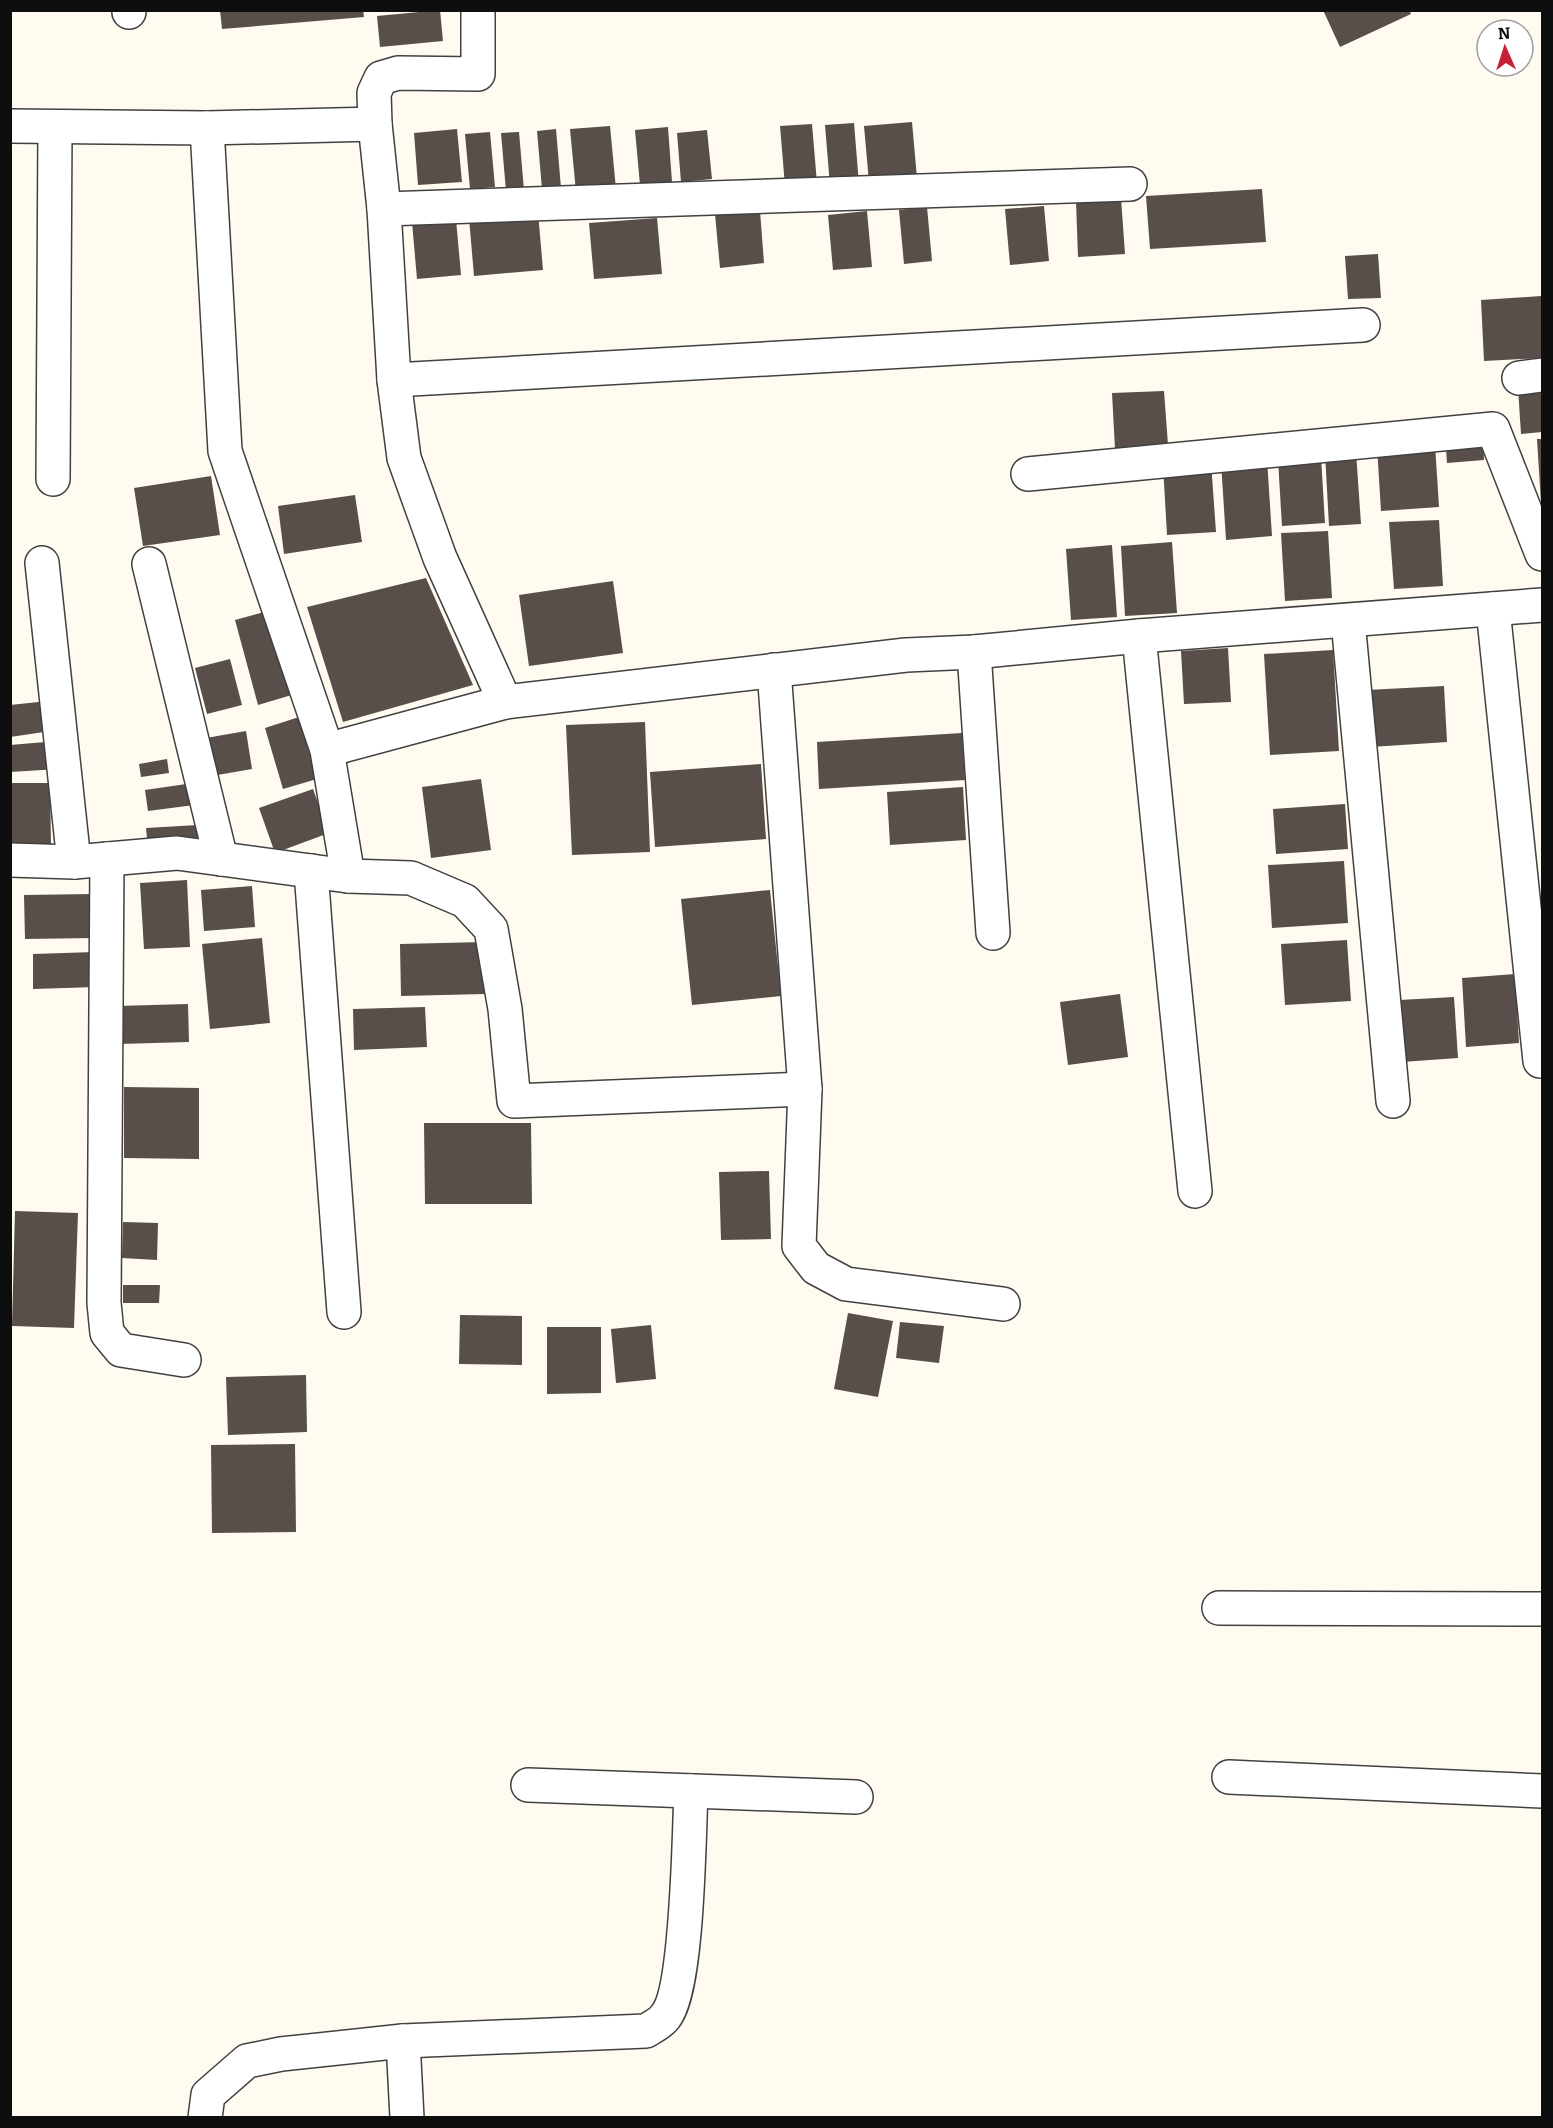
<svg xmlns="http://www.w3.org/2000/svg" width="1553" height="2128" font-family="Bitter,serif">
	<rect width="100%" height="100%" fill="#fffbf0"/>
	<!-- building -->
	<g fill="#584e4a">
		<path d="M220 10H363L364 17 222 29Z"/>
		<path d="M440 10 443 41 380 47 377 16Z"/>
		<path d="M1323 10H1409L1411 14 1340 47Z"/>
		<path d="M912 122 917 178 869 182 864 126Z"/>
		<path d="M854 123 859 184 830 186 825 125Z"/>
		<path d="M812 124 817 183 785 186 780 126Z"/>
		<path d="M610 126 616 189 576 192 570 129Z"/>
		<path d="M668 127 672 182 640 185 635 130Z"/>
		<path d="M457 129 462 182 418 185 414 133Z"/>
		<path d="M556 129 561 188 542 189 537 131Z"/>
		<path d="M707 130 712 179 681 182 677 133Z"/>
		<path d="M490 132 495 187 470 189 465 134Z"/>
		<path d="M519 132 524 190 506 191 501 133Z"/>
		<path d="M1262 189 1266 242 1150 249 1146 196Z"/>
		<path d="M1121 198 1125 254 1078 257 1076 201Z"/>
		<path d="M1044 206 1049 261 1010 265 1005 209Z"/>
		<path d="M927 207 932 261 904 264 899 210Z"/>
		<path d="M760 211 764 263 720 268 715 214Z"/>
		<path d="M867 211 872 267 833 270 828 215Z"/>
		<path d="M538 212 543 270 474 276 469 218Z"/>
		<path d="M657 218 662 274 594 279 589 223Z"/>
		<path d="M456 219 461 275 417 279 412 222Z"/>
		<path d="M1378 254 1381 298 1348 299 1345 256Z"/>
		<path d="M1541 296 1542 358 1484 361 1481 300Z"/>
		<path d="M1542 386V432L1521 434 1518 388Z"/>
		<path d="M1164 391 1168 445 1115 449 1112 393Z"/>
		<path d="M1483 433 1484 460 1447 463 1445 435Z"/>
		<path d="M1537 439H1542V503H1541Z"/>
		<path d="M1435 444 1439 507 1381 511 1377 447Z"/>
		<path d="M1356 452 1361 524 1329 526 1325 453Z"/>
		<path d="M1321 457 1325 523 1282 526 1278 460Z"/>
		<path d="M1267 459 1272 536 1226 540 1221 462Z"/>
		<path d="M1211 462 1216 532 1167 535 1163 465Z"/>
		<path d="M211 476 220 535 143 546 134 488Z"/>
		<path d="M355 495 362 542 284 554 278 506Z"/>
		<path d="M1439 520 1443 586 1394 589 1389 522Z"/>
		<path d="M1328 531 1332 598 1285 601 1281 533Z"/>
		<path d="M1172 542 1177 613 1125 616 1121 546Z"/>
		<path d="M1112 545 1117 617 1071 620 1066 549Z"/>
		<path d="M426 578 473 685 343 722 307 607Z"/>
		<path d="M613 581 623 653 529 666 519 595Z"/>
		<path d="M272 610 295 694 258 705 235 620Z"/>
		<path d="M1228 648 1231 702 1184 704 1181 651Z"/>
		<path d="M1333 650 1339 751 1270 755 1264 654Z"/>
		<path d="M230 659 242 705 207 714 195 668Z"/>
		<path d="M1444 686 1447 742 1371 747 1367 690Z"/>
		<path d="M48 701 51 731 10 737V705Z"/>
		<path d="M299 717 317 779 283 789 265 728Z"/>
		<path d="M645 722 650 852 572 855 566 725Z"/>
		<path d="M246 731 252 769 212 776 206 738Z"/>
		<path d="M962 733 965 780 819 789 817 742Z"/>
		<path d="M57 741 59 769 10 772V745Z"/>
		<path d="M167 759 169 773 141 777 139 764Z"/>
		<path d="M761 764 766 839 655 847 650 772Z"/>
		<path d="M481 779 491 850 431 858 422 787Z"/>
		<path d="M200 782 202 804 148 811 145 790Z"/>
		<path d="M10 783H50L51 845 10 846Z"/>
		<path d="M963 787 966 840 890 845 887 792Z"/>
		<path d="M313 789 329 833 275 853 259 808Z"/>
		<path d="M1345 804 1348 849 1276 854 1273 809Z"/>
		<path d="M198 825 199 844 148 848 146 828Z"/>
		<path d="M1344 861 1348 923 1272 928 1268 865Z"/>
		<path d="M187 880 190 947 144 949 140 883Z"/>
		<path d="M252 886 255 927 204 931 201 890Z"/>
		<path d="M770 890 781 996 692 1005 681 899Z"/>
		<path d="M94 894V938L25 939 24 895Z"/>
		<path d="M262 938 270 1023 210 1029 202 944Z"/>
		<path d="M1347 940 1351 1001 1285 1005 1281 944Z"/>
		<path d="M484 942 485 994 401 996 400 944Z"/>
		<path d="M95 952 96 987 33 989V954Z"/>
		<path d="M1515 974 1519 1043 1466 1047 1462 978Z"/>
		<path d="M1120 994 1128 1057 1068 1065 1060 1002Z"/>
		<path d="M1454 997 1458 1058 1402 1062 1399 1000Z"/>
		<path d="M188 1004 189 1042 119 1044 117 1006Z"/>
		<path d="M425 1007 427 1047 354 1050 353 1009Z"/>
		<path d="M124 1087 199 1088V1159L124 1158Z"/>
		<path d="M424 1123H531L532 1204H425Z"/>
		<path d="M769 1171 771 1239 721 1240 719 1172Z"/>
		<path d="M15 1211 78 1213 74 1328 12 1326Z"/>
		<path d="M123 1222 158 1223 157 1260 122 1258Z"/>
		<path d="M123 1285H160L159 1303H123Z"/>
		<path d="M848 1313 893 1321 878 1397 834 1389Z"/>
		<path d="M460 1315 522 1316V1365L459 1364Z"/>
		<path d="M900 1322 944 1326 939 1363 896 1358Z"/>
		<path d="M651 1325 656 1379 616 1383 611 1329Z"/>
		<path d="M547 1327H601V1393L547 1394Z"/>
		<path d="M306 1375 307 1432 228 1435 226 1377Z"/>
		<path d="M295 1444 296 1532 212 1533 211 1445Z"/>
	</g>
	<g fill="none" stroke-linecap="round" stroke-linejoin="round">
		<defs>
			<g id="minor">
				<path d="M129 10V12"/>
				<path d="M375 124 384 209 394 380 404 458 440 558 505 702 906 655 974 652 1139 636 1542 605"/>
				<path d="M10 126 207 128 375 124 374 93 381 78 398 73 478 74V10"/>
				<path d="M207 128 225 451 327 750 348 876"/>
				<path d="M384 209 1130 184"/>
				<path d="M1519 378 1542 375"/>
				<path d="M394 380 1363 325"/>
				<path d="M1028 474 1493 429 1542 554"/>
				<path d="M53 479 55 127"/>
				<path d="M42 563 74 862"/>
				<path d="M149 564 221 859"/>
				<path d="M1493 609 1540 1061"/>
				<path d="M1348 621 1393 1101"/>
				<path d="M1139 636 1195 1191"/>
				<path d="M974 652 993 933"/>
				<path d="M774 670 805 1089 799 1246 816 1268 846 1284 1003 1304"/>
				<path d="M327 750 505 702"/>
				<path d="M107 859 104 1303 107 1333 121 1350 184 1360"/>
				<path d="M10 860 74 862 177 853 348 876 411 878 465 901 491 929 505 1009 514 1101 805 1089"/>
				<path d="M311 871 344 1312"/>
				<path d="M1219 1608 1542 1609"/>
				<path d="M1229 1777 1542 1791"/>
				<path d="M528 1785 856 1797"/>
				<path d="M403 2041 407 2118"/>
				<path d="M205 2118 208 2095 247 2061 281 2054 403 2041 646 2031C652 2027 661 2023 665 2017 688 1991 689 1833 691 1791"/>
			</g>
		</defs>
		<!-- minor casing -->
		<use href="#minor" stroke="#414141" stroke-width="36"/>
		<!-- minor -->
		<use href="#minor" stroke="#fff" stroke-width="33"/>
	</g>
	<!-- border -->
	<rect width="1553" height="2128" fill="none" stroke="#0e0e0e" stroke-width="24"/>
	<!-- north arrow -->
	<g transform="translate(1505 48) rotate(357)"><circle r="28" fill="#ffffff" stroke="#9f9f9f" stroke-width="1.5"/>
	<path d="M0-4.5L10 22L0 15L-10 22Z" fill="#c52036"/>
	<text y="-9" font-size="16" font-weight="bold" text-anchor="middle" fill="#0e0e0e">N</text>
	</g>
</svg>
